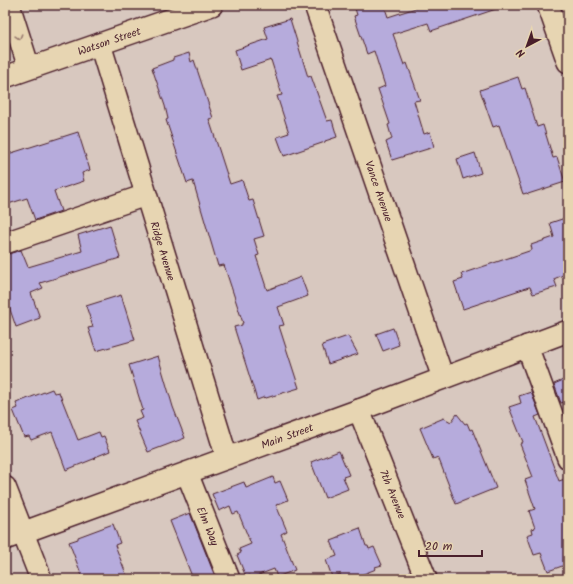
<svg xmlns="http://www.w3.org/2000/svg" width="573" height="584" font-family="Kalam,sans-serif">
	<rect width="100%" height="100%" fill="#d8c8bf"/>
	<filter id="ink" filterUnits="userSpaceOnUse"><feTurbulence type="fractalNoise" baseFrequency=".025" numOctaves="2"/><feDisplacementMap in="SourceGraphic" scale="8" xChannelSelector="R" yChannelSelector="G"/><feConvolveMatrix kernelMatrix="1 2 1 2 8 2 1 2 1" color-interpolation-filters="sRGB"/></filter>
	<g filter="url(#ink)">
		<!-- building -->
		<g fill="#b6abdc" stroke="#4a1f2b">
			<path d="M354 5H384L388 17 425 5H499V8L431 31 428 23 393 34 404 65 407 63 420 100 414 101 424 134 430 132 434 147 392 160 386 142 392 139 388 125 390 124 378 89 385 86 374 51 367 54 354 16 357 15Z"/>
			<path d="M290 19 308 77 311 76 327 121 332 120 337 137 325 141V142L284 156 277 137 289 133 277 96 282 95 271 60 241 70 235 50 268 39 264 27Z"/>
			<path d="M189 53 191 62 194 60 213 118 209 119 230 184 242 180 249 201 253 200 264 236 254 239 259 255 256 256 267 290 301 277 308 296 278 307 284 325 279 326 299 388 266 398 265 397 257 400 234 327 242 325V323H243L224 265 218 266 193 181 187 183 166 120 168 119 165 106 152 68 173 60V58Z"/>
			<path d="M518 77 522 89 525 88 537 127 543 125 553 158 557 157 565 182 528 194 527 193 523 194 499 125 493 127 480 90Z"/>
			<path d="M78 132 90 170 82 173 84 181 54 191 61 211 35 220 27 198 5 205V155Z"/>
			<path d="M475 153 481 173 463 179 457 159Z"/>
			<path d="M568 217V273L556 278 554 279 557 287 533 294 530 287H529L463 309 454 282 463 279 461 274 532 250 531 245 554 237 550 223Z"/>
			<path d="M110 225 120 258 40 283 43 288 31 293 40 318 16 327 5 295V255L21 250 28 267 82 251 78 235Z"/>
			<path d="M121 295 135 340 96 351 88 328 93 327 86 306Z"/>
			<path d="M393 328 399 345 383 351 376 334Z"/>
			<path d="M348 336 358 354 328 364 322 345Z"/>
			<path d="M158 356 173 407 185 438 148 452 135 421 143 418 140 411 143 410 129 365Z"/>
			<path d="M568 378V401L561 403 554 384Z"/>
			<path d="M52 389 54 393 59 392 78 440 99 432 101 437 104 436 110 451 95 457 96 458 66 470 52 432 31 440 29 436 24 437 13 410 18 408 16 403Z"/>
			<path d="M531 392 540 415 535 417 559 481 568 478V564L548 571 541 553 534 555 527 535 533 533 532 529 535 528 529 511 535 509 525 480 533 477 520 444 523 442 509 407 521 403 519 396Z"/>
			<path d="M457 414 465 424 467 423 470 430 472 429 496 488 456 504 438 457 433 459 420 428 444 418 451 422Z"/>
			<path d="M339 451 349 475 343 477 348 489 325 498 311 462Z"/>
			<path d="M273 477 275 483 280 481 288 500 276 505 287 531 281 534 295 570 277 577 274 569 251 578 250 575 246 577 237 555 241 553 239 549 251 544 238 512 233 514 230 506 219 511 212 494 244 482 246 488Z"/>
			<path d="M190 513 216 579H193L170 521Z"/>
			<path d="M113 524 120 543 115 545 128 579H83L69 542 78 539V537Z"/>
			<path d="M360 528 366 546H368L369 549 374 547 382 565 375 567 376 569 351 579H342L340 574 332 577 326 560 337 556 331 541 339 538V536Z"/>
		</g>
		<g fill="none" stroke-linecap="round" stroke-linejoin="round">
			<defs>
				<g id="minor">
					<path d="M9 5 29 68"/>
					<path d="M315 5 443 378"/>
					<path d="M548 5 568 62"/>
					<path d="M100 44 227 458"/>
					<path d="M5 77 212 5"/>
					<path d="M5 243 146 195"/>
					<path d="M527 346 568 458"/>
					<path d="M359 410 426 579"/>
					<path d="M187 473 229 579"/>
					<path d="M5 487 41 579"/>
					<path d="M5 539 359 410 568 331"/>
				</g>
			</defs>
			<!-- minor casing -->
			<use href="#minor" stroke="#4a1f2b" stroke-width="24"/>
			<!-- minor -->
			<use href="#minor" stroke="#e7d5b2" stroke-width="21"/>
		</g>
		<!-- one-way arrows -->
		<defs><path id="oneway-chevron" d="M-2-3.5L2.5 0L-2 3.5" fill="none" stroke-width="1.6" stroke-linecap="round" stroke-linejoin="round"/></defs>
		<use stroke="#987a6e" href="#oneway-chevron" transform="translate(19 37) rotate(73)"/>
	</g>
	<g text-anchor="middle" stroke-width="3.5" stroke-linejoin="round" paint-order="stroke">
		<!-- street labels -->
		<g font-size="11" fill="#4a1f2b" stroke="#e7d5b2">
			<text transform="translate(109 41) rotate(-19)" y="4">Watson Street</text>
			<text transform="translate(379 191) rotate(71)" y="4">Vance Avenue</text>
			<text transform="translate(163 251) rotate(73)" y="4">Ridge Avenue</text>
			<text transform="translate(287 436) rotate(-20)" y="4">Main Street</text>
			<text transform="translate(393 494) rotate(68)" y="4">7th Avenue</text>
			<text transform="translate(208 526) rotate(68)" y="4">Elm Way</text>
		</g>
	</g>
	<!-- margin -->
	<rect width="573" height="584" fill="none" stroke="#e7d5b2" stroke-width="20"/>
	<rect x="10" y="10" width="553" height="564" fill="none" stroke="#4a1f2b" stroke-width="1.5" filter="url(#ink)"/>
	<!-- north arrow -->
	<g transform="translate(527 46) rotate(221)" stroke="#e7d5b2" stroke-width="3" paint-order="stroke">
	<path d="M0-3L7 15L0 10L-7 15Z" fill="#4a1f2b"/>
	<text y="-6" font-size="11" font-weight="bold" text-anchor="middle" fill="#4a1f2b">N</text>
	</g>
	<!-- scale -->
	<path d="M419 550v6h63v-6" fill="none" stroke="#4a1f2b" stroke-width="2"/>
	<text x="425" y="550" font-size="12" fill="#4a1f2b" stroke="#e7d5b2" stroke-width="3" paint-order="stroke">20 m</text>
</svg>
